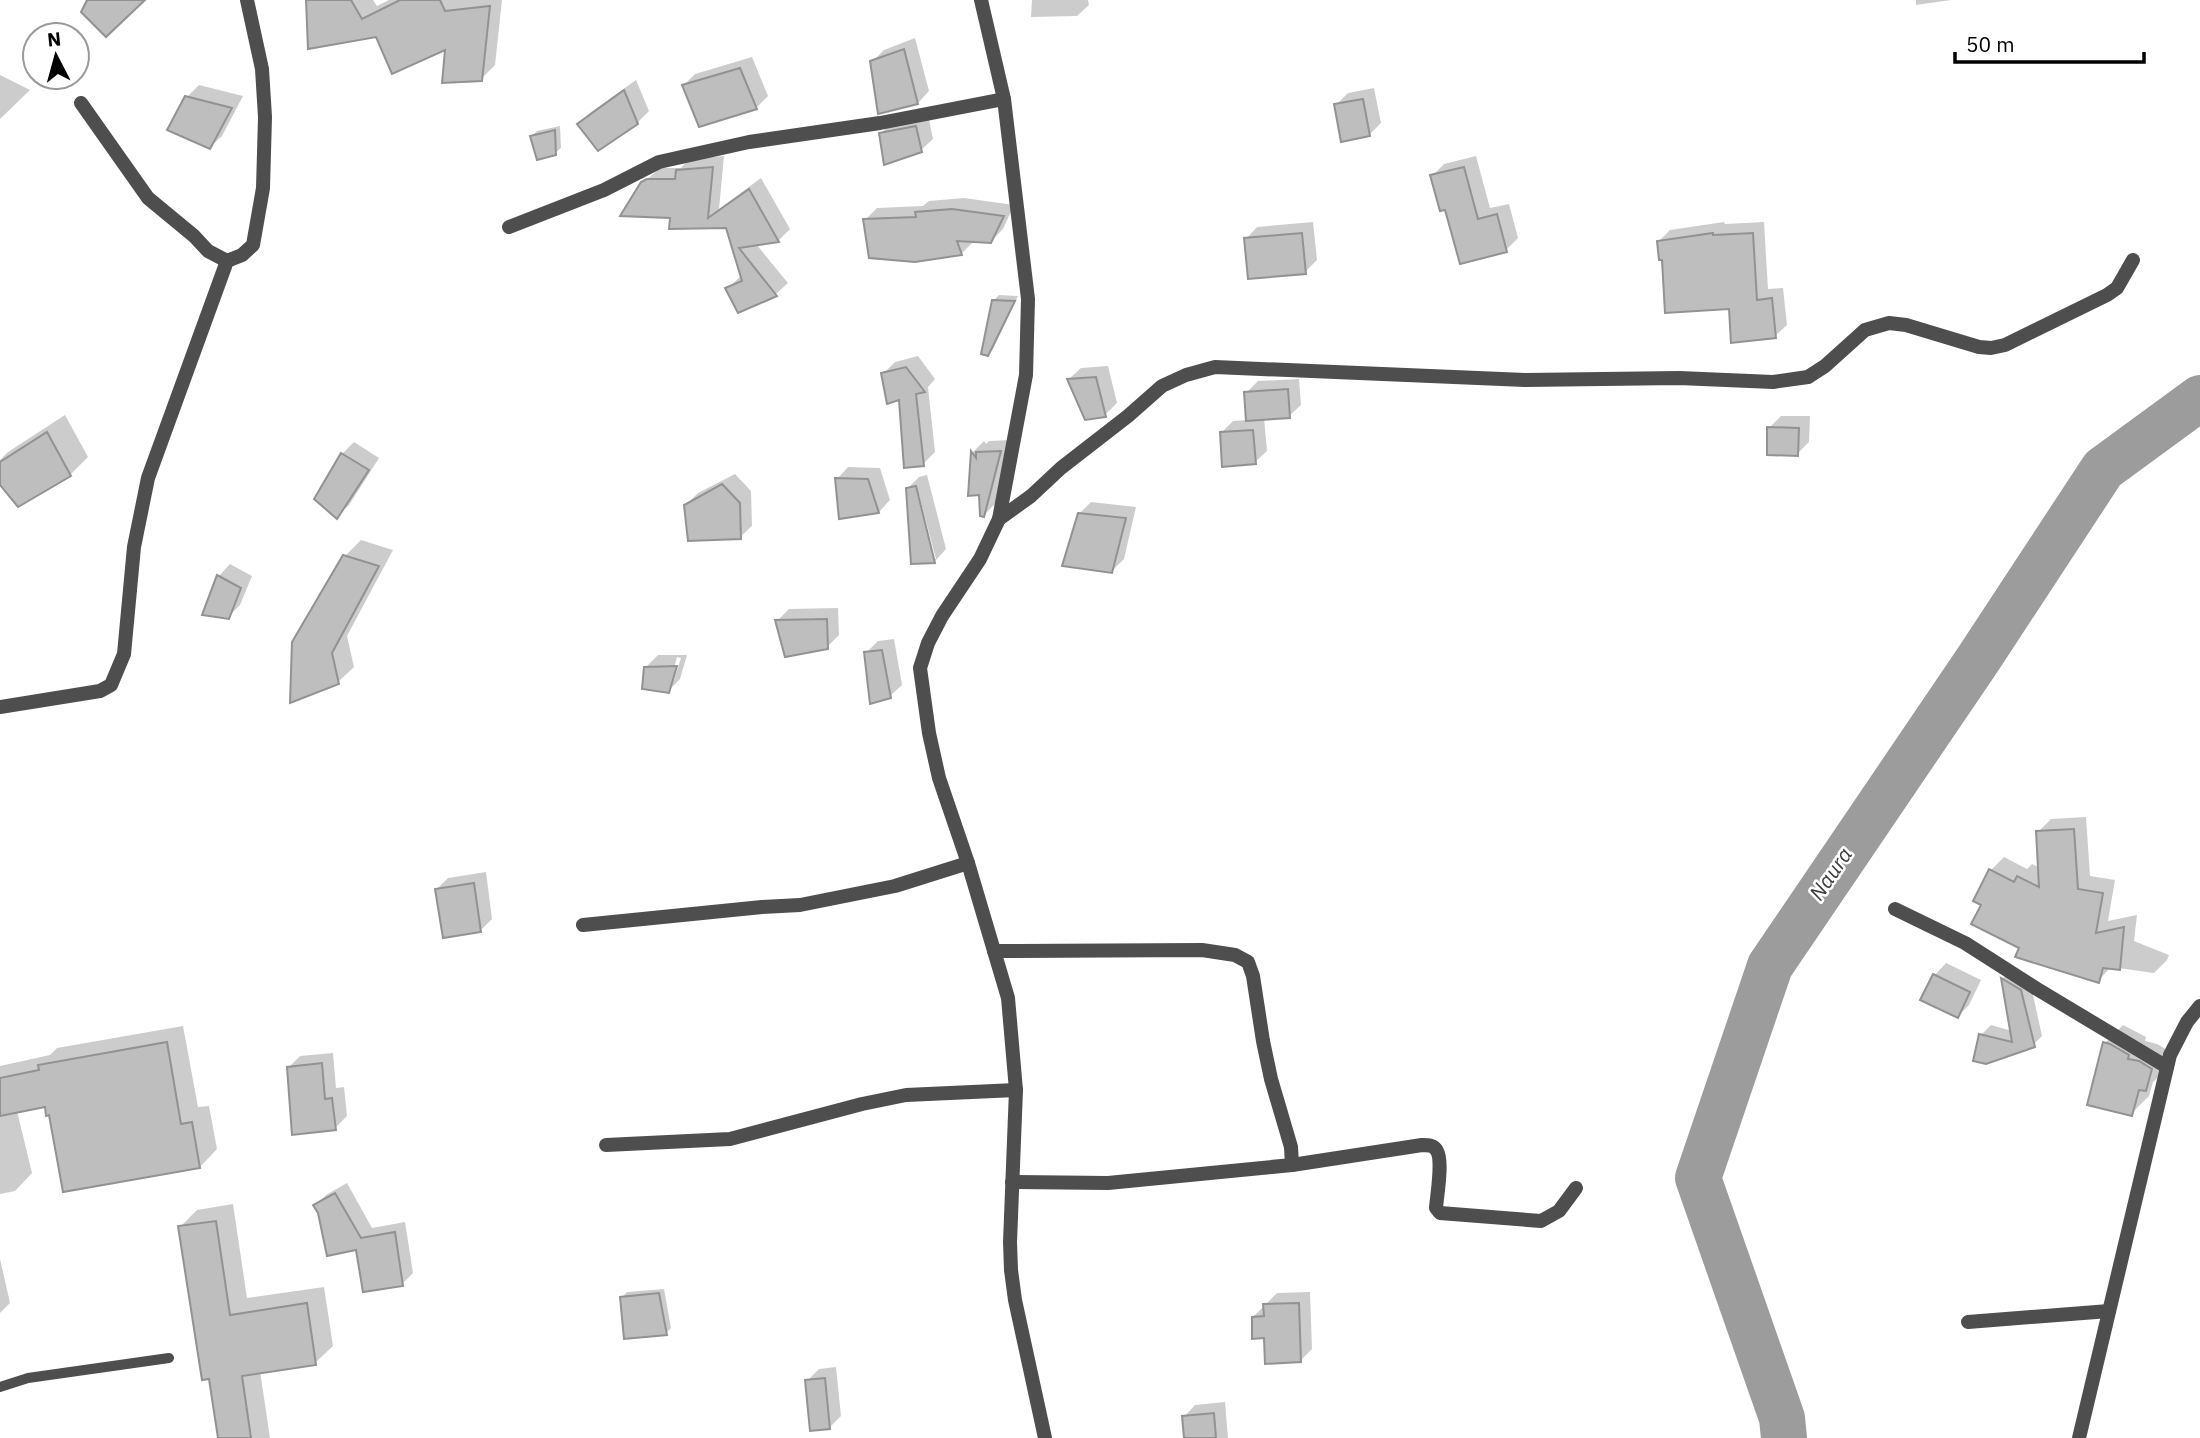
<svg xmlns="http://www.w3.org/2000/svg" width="2200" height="1438" font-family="'IBM Plex Sans',sans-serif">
	<rect width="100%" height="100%" fill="#fff"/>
	<!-- shadow -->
	<g fill="#0003" fill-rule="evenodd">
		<path d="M308 0H373L377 6 389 0H502L495 65 481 79 447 47 377 35Z"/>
		<path d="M1032 0H1088L1089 5 1077 16 1031 17Z"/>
		<path d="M1916 0H1951L1916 5Z"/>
		<path d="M915 38 929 91 918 103 872 62 884 50Z"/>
		<path d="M752 57 768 96 756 108 684 85 695 74Z"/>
		<path d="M0 75 30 90 0 119Z"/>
		<path d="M636 80 649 111 637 123 579 124 591 112Z"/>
		<path d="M199 85 243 96 222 136 210 147 187 97Z"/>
		<path d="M1374 88 1381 123 1369 135 1336 105 1348 93Z"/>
		<path d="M928 115 933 139 921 150 881 133 893 122Z"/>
		<path d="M560 126 561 148 555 153 532 136 537 131Z"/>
		<path d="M724 156 719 209 761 178 790 229 778 241 756 244 788 283 776 294 738 311 727 289 742 275 727 226 672 216 643 183 660 168H681L689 159Z"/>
		<path d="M1476 156 1490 208 1509 204 1518 238 1506 250 1446 208 1432 176 1444 164Z"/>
		<path d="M964 198 1014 205 1003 229 991 241 972 240 973 242 961 254 865 220 877 208 923 206 929 201Z"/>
		<path d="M1313 222 1317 260 1305 272 1246 239 1257 227Z"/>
		<path d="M1724 222 1725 224 1764 222 1768 289 1783 288 1787 325 1775 336 1730 307 1658 242 1670 230Z"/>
		<path d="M999 295 1018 296 993 349 987 354 994 300Z"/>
		<path d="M918 356 935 379 928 387 935 452 923 464 901 397 883 374 895 362Z"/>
		<path d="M1108 366 1117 403 1105 415 1069 379 1081 368Z"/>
		<path d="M1299 379 1301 405 1289 416 1264 418 1267 451 1255 462 1221 433 1233 421 1248 420 1246 393 1258 381Z"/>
		<path d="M65 415 88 457 70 475 0 482V460L8 452Z"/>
		<path d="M1781 416H1810L1809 442 1797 454 1769 428Z"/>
		<path d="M1011 440 996 503 984 515 980 493 970 494 973 452 984 441 986 444 989 441Z"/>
		<path d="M354 442 379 458 349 505 337 516 317 499 342 454Z"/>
		<path d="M848 467 880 468 890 500 879 512 837 479Z"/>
		<path d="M735 474 751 491 752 526 740 537 686 505 698 493Z"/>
		<path d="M927 475 946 549 935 561 913 562 907 489 919 477ZM919 495 936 559H933L919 504Z"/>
		<path d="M1091 502 1136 507 1124 559 1112 571 1079 514Z"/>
		<path d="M361 540 393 550 347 636 354 667 338 682 291 701 345 556Z"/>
		<path d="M230 564 252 576 240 605 228 617 205 613 219 576Z"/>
		<path d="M838 608 839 635 827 647 777 621 789 609Z"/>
		<path d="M894 639 902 685 890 696 866 653 878 641Z"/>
		<path d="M658 655H687L680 679 668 691 646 667ZM677 657 681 658 674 680H671Z"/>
		<path d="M2086 817 2090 876 2115 880 2108 921 2137 915 2134 941 2169 955 2167 960 2154 973 2111 967 2098 981 2021 948 1983 905 1975 900 1991 870 2004 857 2027 869 2032 864 2040 868 2038 832 2051 819Z"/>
		<path d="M486 872 492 919 481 930 437 889 448 878Z"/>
		<path d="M1946 963 1981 980 1969 1005 1958 1016 1935 975Z"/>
		<path d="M2012 969 2030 981 2042 1036 2032 1046 1986 1062 1981 1035 1991 1025 2012 1031 2003 978Z"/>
		<path d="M2123 1025 2146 1037 2145 1041 2157 1044 2169 1051 2164 1072 2153 1082 2149 1096 2131 1114 2105 1043Z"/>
		<path d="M183 1026 198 1107 209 1106 217 1149 200 1167 50 1113 46 1105 17 1111 32 1173 15 1191 0 1194V1066L50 1055 57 1048Z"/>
		<path d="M333 1053 336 1088 344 1087 347 1116 335 1128 289 1067 300 1056Z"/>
		<path d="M347 1183 372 1228 405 1222 413 1273 402 1284 357 1248 319 1212 315 1206 326 1195Z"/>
		<path d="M233 1204 247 1298 324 1287 333 1346 315 1363 260 1371 270 1438H220L210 1377 180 1227 197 1210Z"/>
		<path d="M0 1259 10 1303 0 1313Z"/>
		<path d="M664 1289 671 1328 666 1333 622 1297 627 1292Z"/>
		<path d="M1310 1292 1312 1349 1300 1361 1266 1336 1253 1317 1277 1293Z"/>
		<path d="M836 1367 841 1416 830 1427 807 1381 819 1369Z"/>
		<path d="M1225 1402 1228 1438H1185L1184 1417 1195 1405Z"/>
	</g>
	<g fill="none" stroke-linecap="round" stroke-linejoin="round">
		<!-- river -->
		<path stroke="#9c9c9c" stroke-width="46" d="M1784 1438 1782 1418 1698 1178 1770 966 1979 658 2103 469 2200 398"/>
	</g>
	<!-- building -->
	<g fill="#bebebe" stroke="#929292" stroke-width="2">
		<path d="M87 0H145L106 37 81 12Z"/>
		<path d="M306 0H351L362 19 400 0H440L445 11 490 6 482 81 442 83 445 50 392 74 376 37 308 49Z"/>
		<path d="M904 49 918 104 878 114 870 61Z"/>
		<path d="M740 68 757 109 699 127 682 85Z"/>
		<path d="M624 90 638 124 598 151 577 124Z"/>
		<path d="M185 96 232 108 210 149 167 130Z"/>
		<path d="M1363 99 1370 136 1341 142 1334 104Z"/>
		<path d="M916 126 922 152 884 165 879 133Z"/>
		<path d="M555 130 556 155 537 160 530 136Z"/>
		<path d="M713 167 708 218 749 189 779 242 739 248 777 296 738 313 725 288 742 281 726 228 669 229 670 218 620 216 641 182 647 179H675L676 170Z"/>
		<path d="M1464 167 1478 219 1497 214 1507 252 1460 264 1445 210 1440 211 1430 175Z"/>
		<path d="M952 209 1004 216 991 243 957 241 962 255 915 262 869 258 863 219 916 217 915 212Z"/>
		<path d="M1302 233 1306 274 1248 279 1244 238Z"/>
		<path d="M1713 233V235L1753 233 1757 300 1772 298 1776 338 1731 343 1729 309 1665 313 1662 260H1659L1657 241Z"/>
		<path d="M992 300 1015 301 988 356 981 354Z"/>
		<path d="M906 367 925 392 916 394 924 466 904 468 899 400 887 404 881 373Z"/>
		<path d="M1096 377 1106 417 1085 420 1067 379Z"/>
		<path d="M1288 389 1290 418 1246 421 1244 392Z"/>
		<path d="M1767 427 1799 428 1798 456 1767 455Z"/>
		<path d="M1253 430 1256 464 1222 467 1220 432Z"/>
		<path d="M47 432 71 476 18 507 0 485V462Z"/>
		<path d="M971 451 976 458V452L1001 451 984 517 980 516 979 495 968 496Z"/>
		<path d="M341 453 369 470 337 519 314 499Z"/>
		<path d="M835 478 868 479 879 513 839 519Z"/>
		<path d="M722 484 740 503 741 539 688 541 684 505Z"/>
		<path d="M916 486 935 563 911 564 906 488Z"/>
		<path d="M1078 513 1126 518 1112 573 1062 566Z"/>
		<path d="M343 555 379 566 332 653 339 684 290 703 292 642Z"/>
		<path d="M217 575 241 588 229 619 202 615Z"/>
		<path d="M827 619 828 649 785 657 775 620Z"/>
		<path d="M882 650 891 698 870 704 864 652Z"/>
		<path d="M677 666 669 693 642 689 644 667Z"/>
		<path d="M2074 829 2078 889 2103 893 2096 933 2124 927 2120 970 2103 968 2099 983 2015 957 2019 948 1971 924 1981 905 1973 901 1989 869 2014 882 2017 876 2039 887 2036 831Z"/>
		<path d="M474 883 481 932 443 938 435 889Z"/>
		<path d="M1933 974 1970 992 1958 1018 1920 1000Z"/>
		<path d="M2001 978 2021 990 2035 1047 1986 1064 1973 1061 1979 1034 2012 1042Z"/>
		<path d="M167 1042 181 1124 192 1122 200 1168 63 1192 49 1115 46 1116 45 1107 0 1116V1078L39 1070 38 1065Z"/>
		<path d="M2103 1042 2110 1044 2129 1055 2128 1059 2139 1061 2152 1069 2146 1091 2139 1090 2132 1116 2087 1105Z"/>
		<path d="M322 1063 325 1099 332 1098 336 1130 292 1135 287 1067Z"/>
		<path d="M335 1193 361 1238 395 1232 403 1286 363 1292 356 1250 327 1256 318 1213 313 1205Z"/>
		<path d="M216 1221 230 1315 307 1303 316 1365 242 1376 251 1438H218L209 1379 202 1380 178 1226Z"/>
		<path d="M659 1293 667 1335 624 1339 620 1297Z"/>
		<path d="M1299 1303 1301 1362 1265 1364 1264 1338 1252 1339V1317L1264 1316 1263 1304Z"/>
		<path d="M825 1378 830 1429 810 1431 805 1380Z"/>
		<path d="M1214 1413 1216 1438H1184L1182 1416Z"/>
	</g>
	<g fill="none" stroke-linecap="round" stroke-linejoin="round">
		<!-- lane -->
		<path stroke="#4e4e4e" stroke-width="10" d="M0 1387 28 1378 169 1358"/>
		<!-- street -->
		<g stroke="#4e4e4e" stroke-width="14">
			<path d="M981 0 1004 99 1028 299 1026 375 999 519 980 559 942 616 928 643 920 668 929 733 939 778 968 863 1008 998 1016 1090 1010 1242 1011 1270 1015 1300 1045 1438"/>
			<path d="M81 103 148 198 194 236 208 251 227 261"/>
			<path d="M509 227 604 190 659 162 749 142 880 123 1004 99"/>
			<path d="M999 519 1031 496 1061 468 1128 416 1162 386 1186 375 1215 367 1525 380 1679 378 1773 382 1808 377 1825 366 1865 330 1889 323 1906 325 1979 347 1991 348 2005 345 2107 295 2117 288 2133 260"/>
			<path d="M0 707 100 691 111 685 124 654 134 547 148 478 227 261 242 255 253 245 263 188 265 117 262 69 247 0"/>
			<path d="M1895 909 1965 943 2037 989 2167 1067"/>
			<path d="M583 925 762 907 800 905 895 886 968 863"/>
			<path d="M994 951 1202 950 1235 955 1248 962 1253 976 1263 1041 1271 1079 1291 1147 1292 1165"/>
			<path d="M606 1145 730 1139 862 1104 906 1095 1016 1090"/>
			<path d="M1012 1182 1108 1183 1292 1165 1422 1145C1428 1145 1434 1145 1437 1151 1443 1161 1437 1195 1436 1208L1440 1213 1541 1221 1559 1211 1576 1188"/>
			<path d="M1968 1322 2109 1311"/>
			<path d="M2079 1438 2170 1055 2187 1022 2200 1006"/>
		</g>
	</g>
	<g text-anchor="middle" stroke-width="5" stroke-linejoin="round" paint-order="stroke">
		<!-- water labels -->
		<g font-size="21" font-style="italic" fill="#3d3d3d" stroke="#fff">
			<text transform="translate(1831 874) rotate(-56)" y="7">Naura</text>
		</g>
	</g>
	<!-- north arrow -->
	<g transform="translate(56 56) rotate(354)"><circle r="33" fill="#ffffff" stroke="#999999" stroke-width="2"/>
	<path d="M0-5L12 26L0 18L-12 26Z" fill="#000000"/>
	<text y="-10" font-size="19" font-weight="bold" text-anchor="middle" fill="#000000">N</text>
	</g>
	<!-- scale -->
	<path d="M1955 52v10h189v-10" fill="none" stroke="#000000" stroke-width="3.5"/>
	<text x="1966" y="52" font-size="21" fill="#000000" stroke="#ffffff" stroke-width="5" paint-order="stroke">50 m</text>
</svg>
